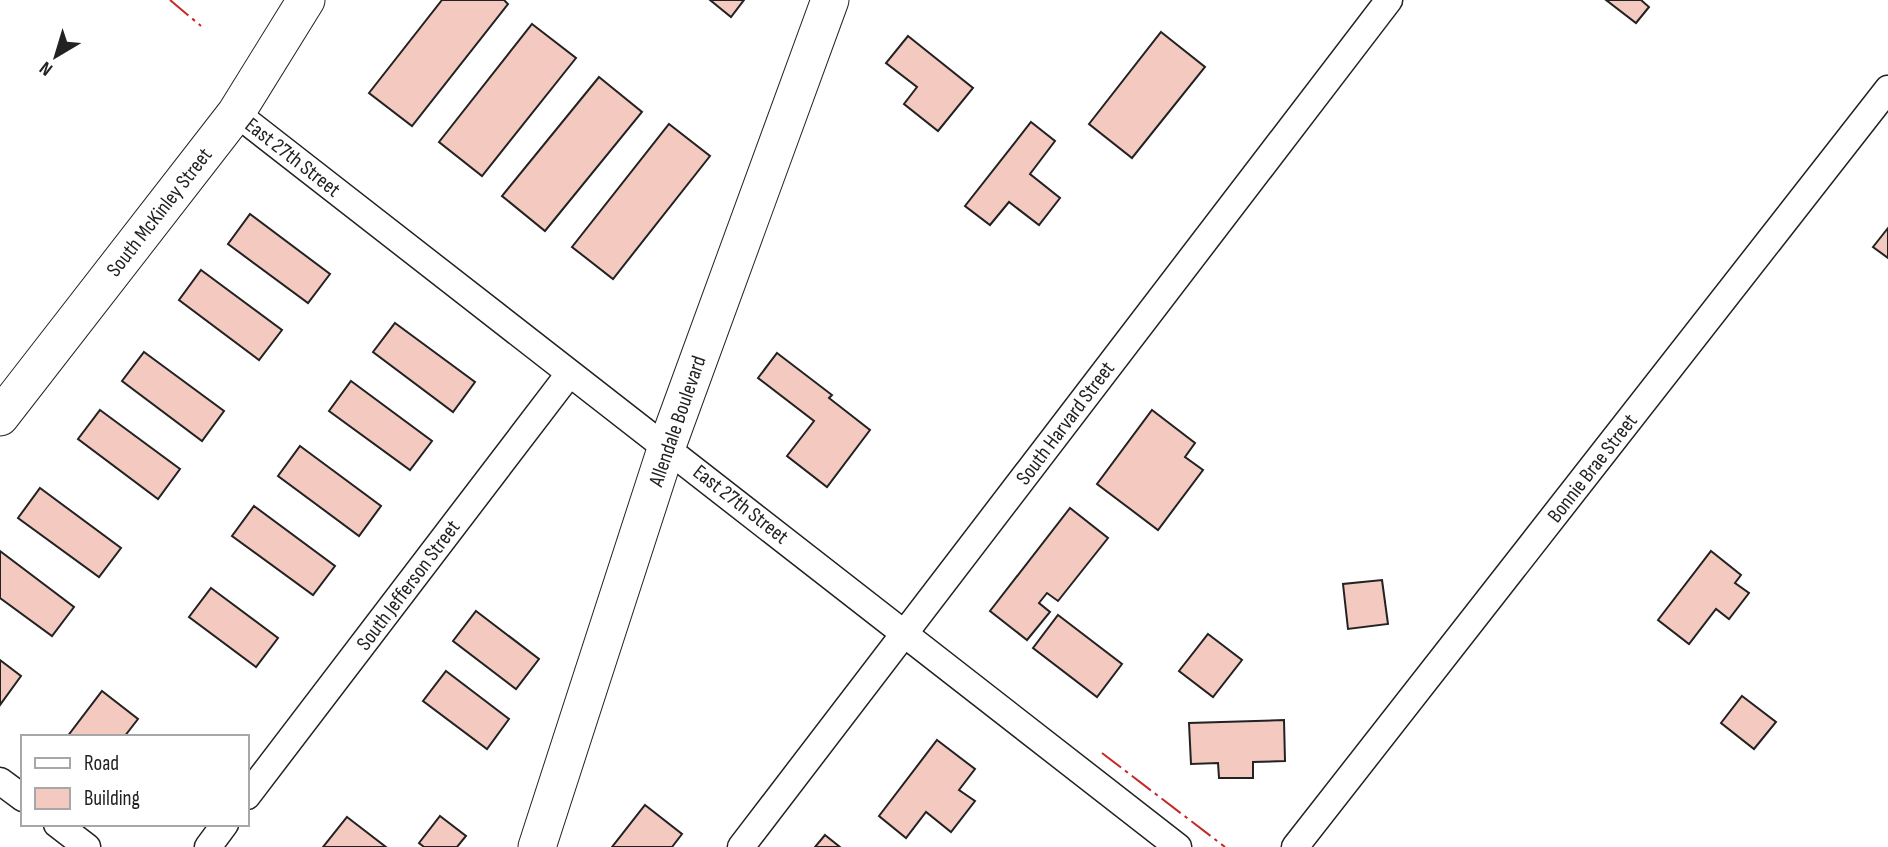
<svg xmlns="http://www.w3.org/2000/svg" width="1888" height="847" font-family="'Sofia Sans Condensed',sans-serif">
	<rect width="100%" height="100%" fill="#fff"/>
	<!-- building -->
	<g fill="#f3c9c0" stroke="#222" stroke-width="2">
		<path d="M442 0H504L508 4 412 126 369 93Z"/>
		<path d="M710 0H744L731 17Z"/>
		<path d="M1606 0H1641L1649 7 1636 23Z"/>
		<path d="M532 24 576 58 482 176 439 142Z"/>
		<path d="M1161 32 1205 67 1132 158 1089 124Z"/>
		<path d="M908 36 973 88 938 131 904 104 917 87 886 63Z"/>
		<path d="M599 77 642 112 545 231 502 196Z"/>
		<path d="M1031 122 1055 141 1030 174 1060 198 1039 225 1009 202 990 225 965 206Z"/>
		<path d="M669 124 710 156 613 279 572 247Z"/>
		<path d="M250 214 330 274 308 303 228 244Z"/>
		<path d="M1888 228V258L1873 247Z"/>
		<path d="M201 270 282 330 259 360 179 300Z"/>
		<path d="M395 323 475 382 453 412 373 352Z"/>
		<path d="M144 352 224 411 202 441 122 381Z"/>
		<path d="M777 353 832 395 829 398 870 430 827 487 787 456 814 421 758 378Z"/>
		<path d="M351 381 432 441 410 470 329 411Z"/>
		<path d="M100 410 180 469 158 499 78 439Z"/>
		<path d="M1152 410 1195 443 1185 457 1203 470 1158 530 1097 484Z"/>
		<path d="M300 446 381 506 359 536 278 476Z"/>
		<path d="M40 488 121 548 99 577 18 518Z"/>
		<path d="M254 506 335 566 313 595 232 536Z"/>
		<path d="M1070 508 1108 538 1058 601 1047 593 1039 603 1050 612 1027 640 990 611Z"/>
		<path d="M0 551 74 607 52 636 0 598Z"/>
		<path d="M1711 551 1741 575 1735 583 1749 593 1729 619 1716 609 1689 644 1658 620Z"/>
		<path d="M1382 580 1388 624 1348 629 1343 584Z"/>
		<path d="M211 588 278 638 256 667 189 617Z"/>
		<path d="M476 611 539 659 516 689 453 641Z"/>
		<path d="M1058 615 1122 664 1097 697 1033 648Z"/>
		<path d="M1208 634 1242 660 1213 697 1179 671Z"/>
		<path d="M0 660 21 676 0 705Z"/>
		<path d="M446 671 509 719 487 749 423 701Z"/>
		<path d="M102 691 138 719 124 737H67Z"/>
		<path d="M1742 696 1776 722 1754 749 1721 723Z"/>
		<path d="M1284 720 1285 761 1253 762V778H1219L1218 763 1191 764 1189 723Z"/>
		<path d="M937 740 975 769 959 790 975 801 951 832 926 812 906 838 879 816Z"/>
		<path d="M645 805 682 834 672 847H612Z"/>
		<path d="M440 816 466 836 457 847H424L419 843Z"/>
		<path d="M347 817 386 847H323Z"/>
		<path d="M825 835 840 847H815Z"/>
	</g>
	<g fill="none" stroke-linecap="round" stroke-linejoin="round">
		<defs>
			<g id="street">
				<path d="M236 113 1178 847"/>
				<path d="M0 781 23 798"/>
				<path d="M247 796 569 374"/>
				<path d="M57 824 87 847"/>
				<path d="M208 847 225 824"/>
				<path d="M741 847 1389 0"/>
				<path d="M1295 847 1888 89"/>
			</g>
			<g id="secondary">
				<path d="M0 417 236 113 306 0"/>
				<path d="M537 847 667 446 830 0"/>
			</g>
		</defs>
		<!-- street casing -->
		<use href="#street" stroke="#222" stroke-width="29"/>
		<!-- secondary casing -->
		<use href="#secondary" stroke="#222" stroke-width="39"/>
		<!-- street -->
		<use href="#street" stroke="#fff" stroke-width="26"/>
		<!-- secondary -->
		<use href="#secondary" stroke="#fff" stroke-width="37"/>
		<!-- power -->
		<g stroke="#c62828" stroke-width="2" stroke-dasharray="24 5 3.5 5" stroke-linecap="butt">
			<path d="M170 0 201 26"/>
			<path d="M1102 753 1225 847"/>
		</g>
	</g>
	<g text-anchor="middle" stroke-width="5" stroke-linejoin="round" paint-order="stroke">
		<!-- street labels -->
		<g font-size="21" fill="#222" stroke="#fff">
			<text transform="translate(293 157) rotate(38)" y="7">East 27th Street</text>
			<text transform="translate(159 212) rotate(-52)" y="7">South McKinley Street</text>
			<text transform="translate(677 421) rotate(-71)" y="7">Allendale Boulevard</text>
			<text transform="translate(1065 423) rotate(-53)" y="7">South Harvard Street</text>
			<text transform="translate(1592 468) rotate(-52)" y="7">Bonnie Brae Street</text>
			<text transform="translate(741 504) rotate(38)" y="7">East 27th Street</text>
			<text transform="translate(408 585) rotate(-53)" y="7">South Jefferson Street</text>
		</g>
	</g>
	<!-- legend -->
	<rect x="21" y="735" width="228" height="91" fill="#ffffff" stroke="#a7a7a7" stroke-width="2"/>
	<rect x="35" y="758" width="35" height="10" fill="#ffffff" stroke="#a7a7a7" stroke-width="2"/>
	<text x="84" y="770" font-size="21" fill="#222222">Road</text>
	<rect x="35" y="788" width="35" height="21" fill="#f3c9c0" stroke="#a7a7a7" stroke-width="2"/>
	<text x="84" y="805" font-size="21" fill="#222222">Building</text>
	<!-- north arrow -->
	<g transform="translate(56 56) rotate(218)" stroke="#ffffff" stroke-width="5" paint-order="stroke">
	<path d="M0-5L12 26L0 18L-12 26Z" fill="#222222"/>
	<text y="-10" font-size="19" font-weight="bold" text-anchor="middle" fill="#222222">N</text>
	</g>
</svg>
